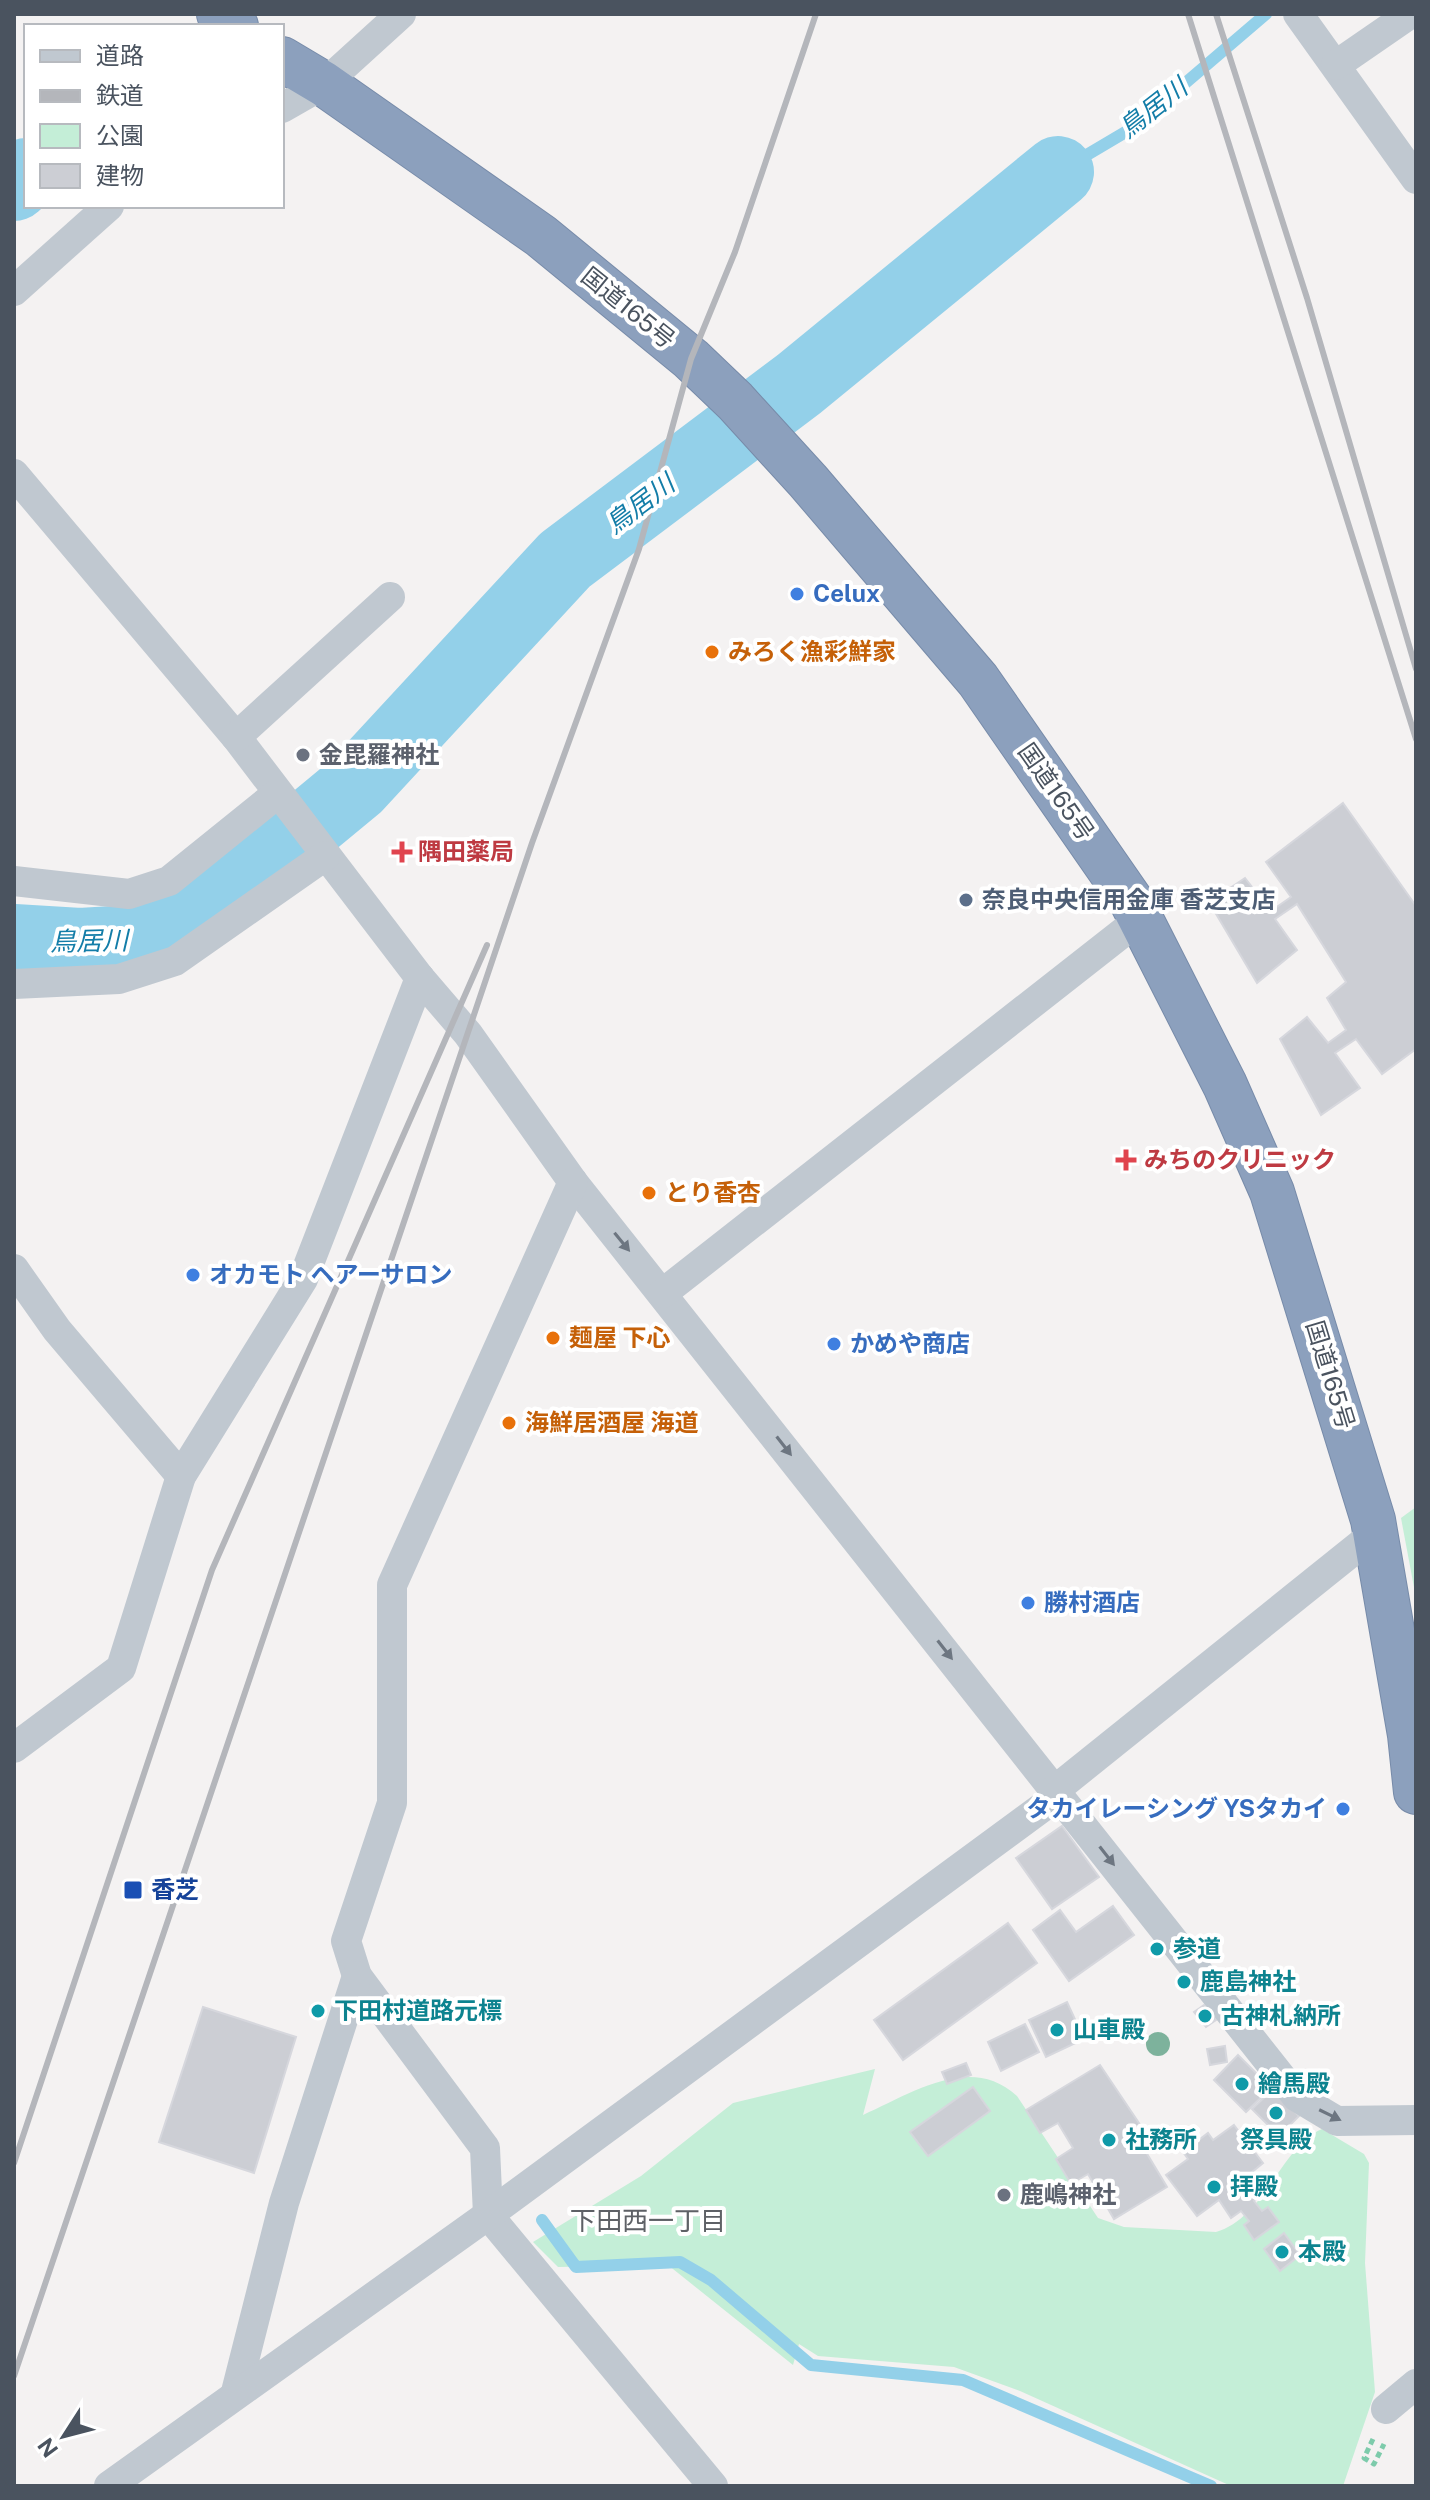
<svg xmlns="http://www.w3.org/2000/svg" width="1430" height="2500" font-family="'Public Sans','Noto Sans JP',sans-serif">
	<rect width="100%" height="100%" fill="#f4f2f2"/>
	<!-- green -->
	<g fill="#c4eed7">
		<path d="M1416 1507V1598L1401 1518Z"/>
		<path d="M875 2069 863 2115C911 2094 970 2053 1017 2096L1098 2218 1124 2227 1216 2232C1266 2217 1282 2145 1322 2129L1364 2154 1369 2163 1365 2263 1375 2392 1343 2486H1231L1020 2391 954 2367 818 2356 799 2344 793 2365 668 2265 558 2267 533 2242 641 2176 733 2103Z"/>
	</g>
	<g fill="none" stroke-linecap="round" stroke-linejoin="round">
		<!-- stream -->
		<g stroke="#93d0e9" stroke-width="12">
			<path d="M1058 172 1134 127 1266 14"/>
			<path d="M542 2220 576 2267 680 2262 711 2280 811 2365 963 2380 1211 2486"/>
		</g>
		<!-- river -->
		<g stroke="#93d0e9" stroke-width="72">
			<path d="M14 185 26 174"/>
			<path d="M14 940 80 944 148 940 223 896 356 786 565 560 799 384 1058 172"/>
		</g>
	</g>
	<!-- building -->
	<g fill="#ccced4" stroke="#d6d7dd" stroke-width="2">
		<path d="M1343 803 1416 906V1049L1382 1074 1356 1039 1335 1053 1360 1088 1321 1115 1280 1039 1307 1017 1328 1043 1346 1030 1327 998 1346 982 1297 904 1275 919 1297 950 1257 983 1209 902 1245 878 1271 911 1291 897 1266 862Z"/>
		<path d="M1062 1826 1099 1877 1052 1909 1016 1858Z"/>
		<path d="M1113 1906 1134 1935 1069 1981 1033 1930 1060 1910 1076 1932Z"/>
		<path d="M1008 1923 1037 1963 903 2060 874 2020Z"/>
		<path d="M1067 2002 1084 2039 1046 2057 1029 2020Z"/>
		<path d="M1204 2005 1216 2020 1206 2027 1194 2012Z"/>
		<path d="M203 2007 296 2037 254 2173 159 2142Z"/>
		<path d="M1025 2024 1039 2052 1001 2071 988 2042Z"/>
		<path d="M1225 2046 1227 2062 1210 2065 1207 2049Z"/>
		<path d="M1238 2055 1271 2088 1246 2112 1214 2080Z"/>
		<path d="M966 2063 971 2075 947 2084 942 2072Z"/>
		<path d="M1100 2065 1155 2147 1146 2152 1167 2187 1114 2219 1088 2174 1071 2184 1056 2159 1073 2148 1058 2123 1040 2133 1026 2110Z"/>
		<path d="M973 2087 990 2111 928 2156 910 2132Z"/>
		<path d="M1272 2090 1299 2116 1279 2136 1252 2109Z"/>
		<path d="M1234 2125 1263 2163 1246 2177 1261 2196 1254 2201 1262 2211 1268 2207 1279 2222 1254 2240 1244 2225 1249 2221 1241 2211 1231 2218 1219 2200 1197 2216 1166 2175 1188 2159 1183 2152 1208 2133 1213 2140Z"/>
		<path d="M1284 2233 1300 2255 1280 2271 1264 2249Z"/>
	</g>
	<g fill="none" stroke-linecap="round" stroke-linejoin="round">
		<defs>
			<g id="highway">
				<path d="M219 14 236 26"/>
				<path d="M282 59 324 84 541 236 691 359 735 401 808 481 978 680 1132 902 1225 1085 1272 1192 1373 1520 1410 1735 1416 1792"/>
			</g>
		</defs>
		<!-- highway casing -->
		<use href="#highway" stroke="#778ba9" stroke-width="46"/>
		<!-- path -->
		<path stroke="#7dcbab" stroke-width="5" stroke-dasharray="6 4" stroke-linecap="butt" d="M1373 2439 1364 2458 1374 2464 1384 2444"/>
		<!-- street -->
		<g stroke="#c0c8d0" stroke-width="30">
			<path d="M1298 14 1416 179"/>
			<path d="M1336 65 1410 14"/>
			<path d="M282 108 324 84 401 14"/>
			<path d="M14 291 109 206"/>
			<path d="M14 474 236 737 420 978 468 1034 573 1182 1297 2097 1337 2121 1416 2120"/>
			<path d="M236 737 390 597"/>
			<path d="M14 881 129 894 169 881 278 793"/>
			<path d="M14 984 119 979 175 961 325 856"/>
			<path d="M573 1182 392 1585V1803L346 1941 357 1976 485 2148 488 2215 713 2486"/>
			<path d="M14 1269 57 1330 181 1476"/>
			<path d="M663 1293 1140 919"/>
			<path d="M14 1748 121 1668 181 1476 303 1279 420 978"/>
			<path d="M1055 1790 1375 1533"/>
			<path d="M236 2392 284 2203 357 1976"/>
			<path d="M1386 2409 1416 2384"/>
			<path d="M109 2486 488 2215 1059 1795"/>
		</g>
		<!-- highway -->
		<use href="#highway" stroke="#8ca0bd" stroke-width="44"/>
		<!-- rail -->
		<g stroke="#b4b6bb" stroke-width="6">
			<path d="M1188 14 1416 739"/>
			<path d="M1216 14 1307 298 1416 669"/>
			<path d="M14 2163 212 1570 487 945"/>
			<path d="M14 2376 532 843 639 549 691 359 735 252 816 14"/>
		</g>
	</g>
	<!-- trees -->
	<circle fill="#7db29c" cx="1158" cy="2044" r="12"/>
	<!-- one-way arrows -->
	<defs><path id="oneway-solid" d="M-6-.8H1V-3.2L6.5 0L1 3.2V.8H-6Z" transform="scale(2)"/></defs>
	<g fill="#6d7681">
		<use href="#oneway-solid" transform="translate(622 1242) rotate(51)"/>
		<use href="#oneway-solid" transform="translate(784 1446) rotate(52)"/>
		<use href="#oneway-solid" transform="translate(945 1650) rotate(52)"/>
		<use href="#oneway-solid" transform="translate(1107 1856) rotate(52)"/>
		<use href="#oneway-solid" transform="translate(1330 2115) rotate(26)"/>
	</g>
	<!-- markers -->
	<g fill="#3f7fe0" stroke="#fff" stroke-width="3">
		<circle cx="797" cy="594" r="8"/>
		<circle cx="193" cy="1275" r="8"/>
		<circle cx="834" cy="1344" r="8"/>
		<circle cx="1028" cy="1603" r="8"/>
		<circle cx="1343" cy="1809" r="8"/>
	</g>
	<g fill="#e8710a" stroke="#fff" stroke-width="3">
		<circle cx="712" cy="652" r="8"/>
		<circle cx="649" cy="1193" r="8"/>
		<circle cx="553" cy="1338" r="8"/>
		<circle cx="509" cy="1423" r="8"/>
	</g>
	<g fill="#6b7280" stroke="#fff" stroke-width="3">
		<circle cx="303" cy="755" r="8"/>
		<circle cx="1004" cy="2195" r="8"/>
	</g>
	<g fill="#e0444e" stroke="#fff" stroke-width="3">
		<path d="M398 840h8v8h8v8h-8v8h-8v-8h-8v-8h8z"/>
		<path d="M1122 1148h8v8h8v8h-8v8h-8v-8h-8v-8h8z"/>
	</g>
	<circle fill="#5c6f8a" stroke="#fff" stroke-width="3" cx="966" cy="900" r="8"/>
	<rect fill="#1a4fb4" stroke="#fff" stroke-width="3" x="123" y="1880" width="20" height="20" rx="4"/>
	<g fill="#0f9aa8" stroke="#fff" stroke-width="3">
		<circle cx="1157" cy="1949" r="8"/>
		<circle cx="1184" cy="1982" r="8"/>
		<circle cx="318" cy="2011" r="8"/>
		<circle cx="1205" cy="2016" r="8"/>
		<circle cx="1057" cy="2030" r="8"/>
		<circle cx="1242" cy="2084" r="8"/>
		<circle cx="1276" cy="2113" r="8"/>
		<circle cx="1109" cy="2140" r="8"/>
		<circle cx="1214" cy="2187" r="8"/>
		<circle cx="1282" cy="2252" r="8"/>
	</g>
	<g text-anchor="middle" stroke-width="8" stroke-linejoin="round" paint-order="stroke">
		<!-- street labels -->
		<g font-size="24" fill="#4a535f" stroke="#fff">
			<text transform="translate(628 308) rotate(39)" y="8">国道165号</text>
			<text transform="translate(1056 792) rotate(55)" y="8">国道165号</text>
			<text transform="translate(1330 1375) rotate(73)" y="8">国道165号</text>
		</g>
		<!-- shop labels -->
		<g font-size="24" font-weight="bold" fill="#366cbe" stroke="#fff" text-anchor="start">
			<text x="813" y="602">Celux</text>
			<text x="209" y="1283">オカモト ヘアーサロン</text>
			<text x="850" y="1352">かめや商店</text>
			<text x="1044" y="1611">勝村酒店</text>
			<text x="1327" y="1817" text-anchor="end">タカイレーシング YSタカイ</text>
		</g>
		<!-- food labels -->
		<g font-size="24" font-weight="bold" fill="#c56008" stroke="#fff" text-anchor="start">
			<text x="728" y="660">みろく漁彩鮮家</text>
			<text x="665" y="1201">とり香杏</text>
			<text x="569" y="1346">麺屋 下心</text>
			<text x="525" y="1431">海鮮居酒屋 海道</text>
		</g>
		<!-- worship labels -->
		<g font-size="24" font-weight="bold" fill="#5b616d" stroke="#fff" text-anchor="start">
			<text x="319" y="763">金毘羅神社</text>
			<text x="1020" y="2203">鹿嶋神社</text>
		</g>
		<!-- health labels -->
		<g font-size="24" font-weight="bold" fill="#be3a42" stroke="#fff" text-anchor="start">
			<text x="418" y="860">隅田薬局</text>
			<text x="1144" y="1168">みちのクリニック</text>
		</g>
		<!-- service labels -->
		<g font-size="24" font-weight="bold" fill="#4e5e75" stroke="#fff" text-anchor="start">
			<text x="982" y="908">奈良中央信用金庫 香芝支店</text>
		</g>
		<!-- transit labels -->
		<g font-size="24" font-weight="bold" fill="#164399" stroke="#fff" text-anchor="start">
			<text x="151" y="1898">香芝</text>
		</g>
		<!-- culture labels -->
		<g font-size="24" font-weight="bold" fill="#0d838f" stroke="#fff" text-anchor="start">
			<text x="1173" y="1957">参道</text>
			<text x="1200" y="1990">鹿島神社</text>
			<text x="334" y="2019">下田村道路元標</text>
			<text x="1221" y="2024">古神札納所</text>
			<text x="1073" y="2038">山車殿</text>
			<text x="1258" y="2092">繪馬殿</text>
			<text x="1125" y="2148">社務所</text>
			<text x="1276" y="2148" text-anchor="middle">祭具殿</text>
			<text x="1230" y="2195">拝殿</text>
			<text x="1298" y="2260">本殿</text>
		</g>
		<!-- water labels -->
		<g font-size="26" font-style="italic" fill="#137da8" stroke="#fff">
			<text transform="translate(1153 108) rotate(-38)" y="9">鳥居川</text>
			<text transform="translate(640 504) rotate(-37)" y="9">鳥居川</text>
			<text transform="translate(89 941) rotate(-1)" y="9">鳥居川</text>
		</g>
		<!-- neighbourhood labels -->
		<g font-size="26" fill="#5e6166" stroke="#fff">
			<text x="648" y="2230">下田西一丁目</text>
		</g>
	</g>
	<!-- border -->
	<rect width="1430" height="2500" fill="none" stroke="#4a535f" stroke-width="32"/>
	<!-- legend -->
	<rect x="24" y="24" width="260" height="184" fill="#ffffff" stroke="#b7babf" stroke-width="2"/>
	<rect x="40" y="50" width="40" height="12" fill="#c0c8d0" stroke="#b7babf" stroke-width="2"/>
	<text x="96" y="64" font-size="24" fill="#4a535f">道路</text>
	<rect x="40" y="90" width="40" height="12" fill="#b4b6bb" stroke="#b7babf" stroke-width="2"/>
	<text x="96" y="104" font-size="24" fill="#4a535f">鉄道</text>
	<rect x="40" y="124" width="40" height="24" fill="#c4eed7" stroke="#b7babf" stroke-width="2"/>
	<text x="96" y="144" font-size="24" fill="#4a535f">公園</text>
	<rect x="40" y="164" width="40" height="24" fill="#ccced4" stroke="#b7babf" stroke-width="2"/>
	<text x="96" y="184" font-size="24" fill="#4a535f">建物</text>
	<!-- north arrow -->
	<g transform="translate(64 2436) rotate(234)" stroke="#ffffff" stroke-width="6" paint-order="stroke">
	<path d="M0-6L14 30L0 20L-14 30Z" fill="#4a535f"/>
	<text y="-12" font-size="22" font-weight="bold" text-anchor="middle" fill="#4a535f">N</text>
	</g>
</svg>
